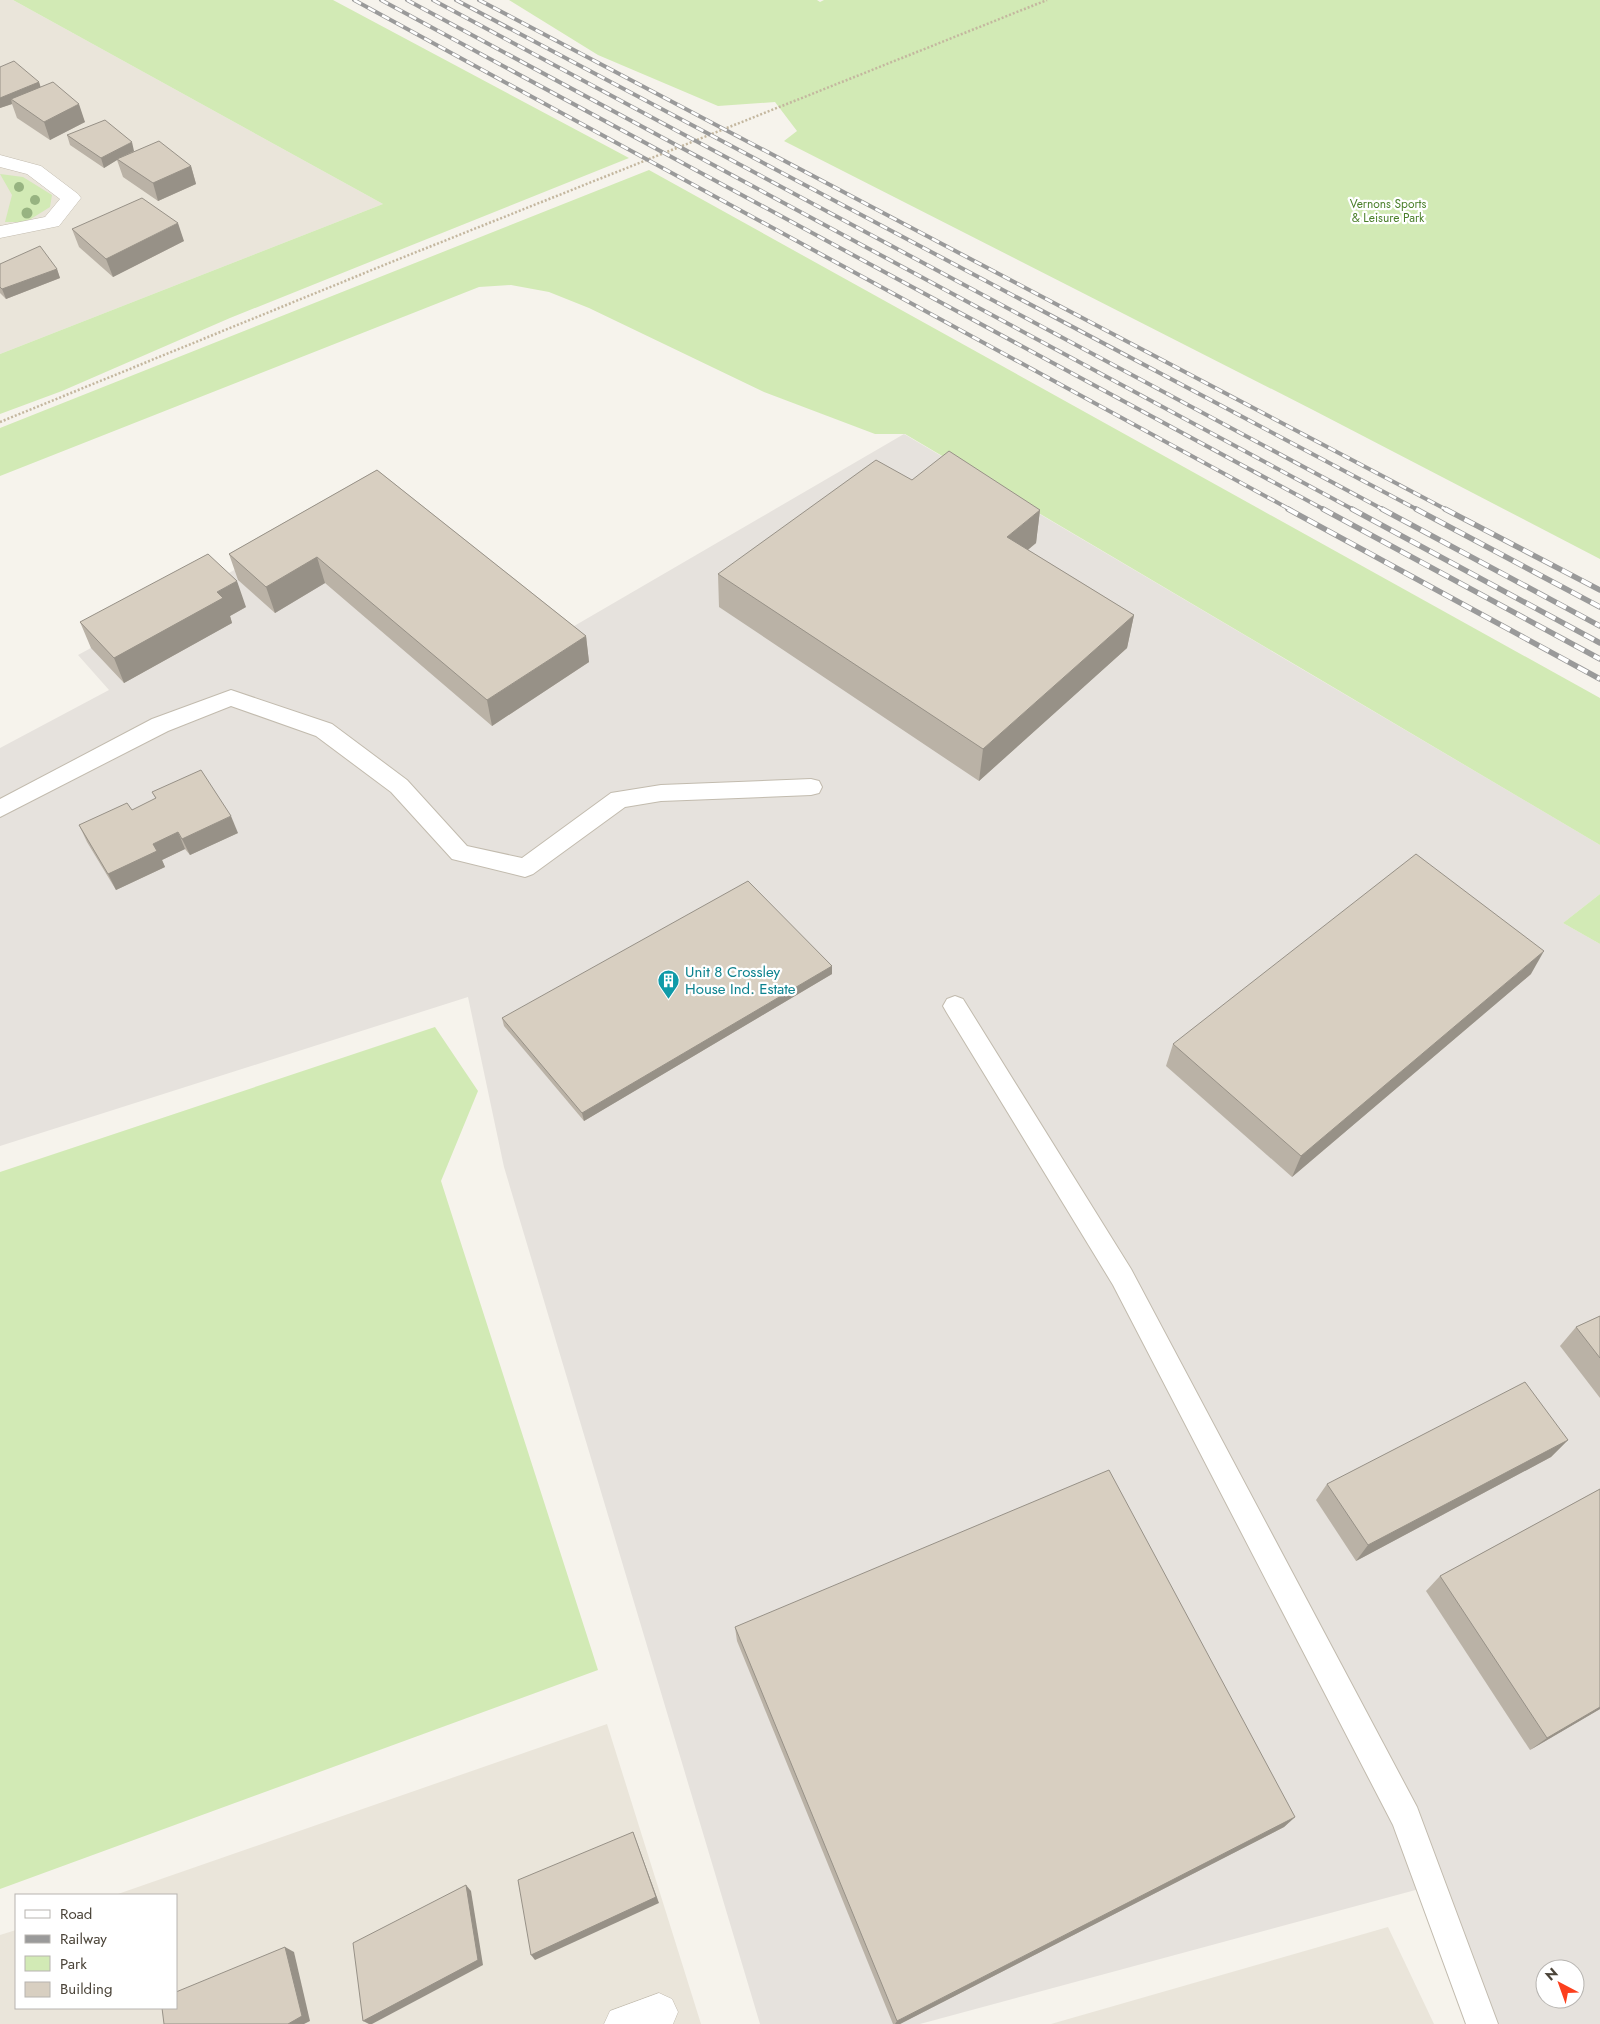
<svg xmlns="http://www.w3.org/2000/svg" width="1600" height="2024" font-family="Jost,sans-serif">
	<rect width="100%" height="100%" fill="#f6f3ec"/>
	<!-- residential -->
	<g fill="#eae5da">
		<path d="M0 0H13L383 204 0 354Z"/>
		<path d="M607 1724 701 2024H0V1935L16 1930V2008H176V1895H115Z"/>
		<path d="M1388 1927 1434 2024H1051Z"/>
	</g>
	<!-- industrial -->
	<path fill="#e6e2dd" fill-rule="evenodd" d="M904 434 1600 845V894L1563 923 1600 944V2024H1484L1423 1888 920 2024H760L504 1167 468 997 0 1146V748L109 690 78 655 376 493 557 636ZM1545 1969H1575V1999H1545Z"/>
	<!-- green -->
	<g fill="#d2eab5">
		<path d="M13 0H333L629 158 230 318 62 391 0 414V354L383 204Z"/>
		<path d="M509 0H817L820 2 824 0H1600V559L1315 411 784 141 797 131 775 102 718 106 598 55Z"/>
		<path d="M649 170 1600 698V845L905 434H875L764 392 589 308 549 292 511 285 479 287 0 476V428Z"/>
		<path d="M0 174 23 177 52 195 50 207 26 222H5L12 195Z"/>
		<path d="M1600 894V944L1563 923Z"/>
		<path d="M435 1027 478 1091 441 1181 598 1670 0 1889V1172Z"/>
	</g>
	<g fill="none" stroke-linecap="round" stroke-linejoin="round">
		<defs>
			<g id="service">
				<path d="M231 690 332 724 407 780 467 846 522 858 611 793 661 785 811 779 819 781 822 787 819 793 811 795 661 801 625 807 533 874 525 877 452 859 391 792 316 736 231 706 168 731 0 817V799L152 719Z"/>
				<path d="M955 996 963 999 1131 1269 1417 1807 1498 2024H1466L1393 1825 1113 1285 947 1013 943 1006 947 999Z"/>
			</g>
			<g id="minor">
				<path d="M0 155 41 166 78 194 81 198 59 226 0 238V226L45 217 60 199 27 174 0 167Z"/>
				<path d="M659 1993 672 1999 678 2012 673 2024H604L610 2011Z"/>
			</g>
		</defs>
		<!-- service casing -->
		<use href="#service" stroke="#c2bbae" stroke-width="2"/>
		<!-- minor casing -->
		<use href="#minor" stroke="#c2bbae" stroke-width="1"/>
		<!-- path -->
		<path stroke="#c4b79f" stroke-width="2.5" stroke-dasharray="2 2" stroke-linecap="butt" d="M0 422 394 261 1047 0"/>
		<!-- service -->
		<use href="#service" fill="#fff" fill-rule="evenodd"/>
		<!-- minor -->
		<use href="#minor" fill="#fff" fill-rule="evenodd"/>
		<defs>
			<g id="rail-far1">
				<path d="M354 0 1291 510"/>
				<path d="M381 0 1325 510"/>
				<path d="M407 0 1354 510"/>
				<path d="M433 0 1384 510"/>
				<path d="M456 0 1418 510"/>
				<path d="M479 0 1447 510"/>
			</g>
			<g id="rail">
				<path d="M1288 509 1600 679"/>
				<path d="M1323 509 1600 659"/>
				<path d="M1352 509 1600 643"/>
				<path d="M1382 509 1600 626"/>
				<path d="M1416 509 1600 607"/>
				<path d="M1445 509 1600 590"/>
			</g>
		</defs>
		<!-- rail-far1 casing -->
		<use href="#rail-far1" stroke="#9a9a9a" stroke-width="4"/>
		<!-- rail casing -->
		<use href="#rail" stroke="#9a9a9a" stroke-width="5.5"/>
		<!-- rail-far1 -->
		<use href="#rail-far1" stroke="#fff" stroke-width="2.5" stroke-dasharray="8" stroke-linecap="butt"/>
		<!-- rail -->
		<use href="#rail" stroke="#fff" stroke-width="4" stroke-dasharray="11" stroke-linecap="butt"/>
	</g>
	<!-- trees -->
	<g fill="#97b381">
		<circle cx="19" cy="187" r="5"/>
		<circle cx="35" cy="200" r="5"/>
		<circle cx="27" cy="213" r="5.5"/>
	</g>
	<!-- wall -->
	<g fill="#bab2a6">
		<path d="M0 67 39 82 40 87 85 122 50 140 17 118 12 104 0 108Z"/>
		<path d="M67 135 134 151 191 166 196 184 158 201 123 177 117 160 104 168 70 145Z"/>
		<path d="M72 229 184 241 113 277 79 247Z"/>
		<path d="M0 264 57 269 60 278 6 299 0 293Z"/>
		<path d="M377 470 586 636 589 662 492 726 325 583 275 613 238 580 229 554Z"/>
		<path d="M912 480 1040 510 1036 543 1028 550 1134 615 1127 648 979 781 719 607 718 574Z"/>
		<path d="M246 607 230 616 232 623 124 683 91 648 80 622Z"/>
		<path d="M152 792 238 833 190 855 185 849 162 860 165 867 116 890 87 842 79 825 132 810 156 799Z"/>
		<path d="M832 966V974L584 1121 504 1026 502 1018Z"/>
		<path d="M1531 974 1292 1177 1166 1066 1173 1044Z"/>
		<path d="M1600 1316V1398L1560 1346 1576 1327Z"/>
		<path d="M1568 1440 1551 1457 1356 1561 1316 1500 1327 1484Z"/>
		<path d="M1600 1489V1709L1530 1750 1426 1591 1440 1576Z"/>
		<path d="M735 1627 1295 1817 1284 1827 900 2024H893L737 1641Z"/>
	</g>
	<!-- shaded-wall -->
	<g fill="#979187">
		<path d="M39 82 42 91 11 99 12 104 0 108V98Z"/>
		<path d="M79 104 85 122 50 140 44 122Z"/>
		<path d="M132 142 134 151 117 159V160L104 168 101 158Z"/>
		<path d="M191 166 196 184 158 201 153 183Z"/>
		<path d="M178 223 184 241 113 277 106 259Z"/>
		<path d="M57 269 60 278 6 299 2 289Z"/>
		<path d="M1040 510 1036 543 1003 570 1007 537Z"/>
		<path d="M317 557 325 583 275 613 266 587Z"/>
		<path d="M237 581 246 607 230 616 232 623 124 683 114 658 217 592Z"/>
		<path d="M1134 615 1127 648 979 781 983 749Z"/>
		<path d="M586 636 589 662 492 726 487 700Z"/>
		<path d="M231 816 238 833 190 855 182 839Z"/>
		<path d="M178 832 185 849 162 860 165 867 116 890 108 874 153 844Z"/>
		<path d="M1544 951 1531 974 1292 1177 1301 1156Z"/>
		<path d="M832 966V974L584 1121 582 1113Z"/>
		<path d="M1568 1440 1551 1457 1356 1561 1368 1545Z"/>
		<path d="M1600 1707V1709L1530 1750 1547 1738Z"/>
		<path d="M1295 1817 1284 1827 900 2024H895L897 2021Z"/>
		<path d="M633 1832 659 1903 535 1960 531 1955Z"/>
		<path d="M466 1885 471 1891 483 1965 372 2024H369L363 2021Z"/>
		<path d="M285 1947 294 1952 310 2021 304 2024H288Z"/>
	</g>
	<!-- building -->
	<g fill="#d8cfc1" stroke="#979187">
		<path d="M14 61 39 82 0 98V67Z"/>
		<path d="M53 82 79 104 44 122 11 99Z"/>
		<path d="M105 120 132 142 101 158 67 135Z"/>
		<path d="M159 141 191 166 153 183 117 159Z"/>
		<path d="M142 198 178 223 106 259 72 229Z"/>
		<path d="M40 246 57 269 2 289 0 287V264Z"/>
		<path d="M949 451 1040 510 1007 537 1134 615 983 749 718 574 876 460 912 480Z"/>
		<path d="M377 470 586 636 487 700 317 557 266 587 229 554Z"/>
		<path d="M208 554 237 581 217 592 223 598 114 658 80 622Z"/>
		<path d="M201 770 231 816 182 839 178 832 153 844 157 851 108 874 79 825 127 803 132 810 156 798 152 792Z"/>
		<path d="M1416 854 1544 951 1301 1156 1173 1044Z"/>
		<path d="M748 881 832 966 582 1113 502 1018Z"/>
		<path d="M1600 1316V1358L1576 1327Z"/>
		<path d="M1525 1382 1568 1440 1368 1545 1327 1484Z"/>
		<path d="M1109 1470 1295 1817 897 2021 735 1627Z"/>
		<path d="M1600 1489V1707L1547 1738 1440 1576Z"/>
		<path d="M633 1832 656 1897 531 1955 518 1880Z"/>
		<path d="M466 1885 478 1960 363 2021 353 1943Z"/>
		<path d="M285 1947 302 2016 288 2024H164L162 2008H176V1992Z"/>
	</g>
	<!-- icons -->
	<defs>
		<symbol id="building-pin" viewBox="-11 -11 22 30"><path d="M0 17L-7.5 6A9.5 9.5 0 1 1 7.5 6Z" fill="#0f9aa8" stroke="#fff"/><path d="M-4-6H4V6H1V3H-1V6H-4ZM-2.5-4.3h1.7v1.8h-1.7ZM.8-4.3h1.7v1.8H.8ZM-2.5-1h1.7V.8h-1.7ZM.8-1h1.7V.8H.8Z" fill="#fff"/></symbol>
	</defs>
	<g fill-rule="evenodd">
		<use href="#building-pin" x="656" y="968" width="25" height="34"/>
	</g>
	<g text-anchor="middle" stroke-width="4.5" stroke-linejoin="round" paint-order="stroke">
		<!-- far-park labels -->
		<g font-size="12" fill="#4a7f2a" stroke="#fff">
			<text x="1388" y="208">Vernons Sports<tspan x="1388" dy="14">&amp; Leisure Park</tspan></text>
		</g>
		<!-- culture labels -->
		<g font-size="15" fill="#0d838f" stroke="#fff" text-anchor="start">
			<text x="685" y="977">Unit 8 Crossley<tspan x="685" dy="17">House Ind. Estate</tspan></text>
		</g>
	</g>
	<!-- legend -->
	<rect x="15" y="1894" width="162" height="115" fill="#ffffff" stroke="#b7b4b0"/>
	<rect x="25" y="1910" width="25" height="8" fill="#ffffff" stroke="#b7b4b0"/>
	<text x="60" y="1919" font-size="15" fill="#4b4439">Road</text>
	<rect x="25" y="1935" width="25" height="8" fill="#9a9a9a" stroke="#b7b4b0"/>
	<text x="60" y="1944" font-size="15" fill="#4b4439">Railway</text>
	<rect x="25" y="1956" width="25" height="15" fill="#d2eab5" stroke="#b7b4b0"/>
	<text x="60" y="1969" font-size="15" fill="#4b4439">Park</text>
	<rect x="25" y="1982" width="25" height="15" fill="#d8cfc1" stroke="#b7b4b0"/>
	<text x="60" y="1994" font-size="15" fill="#4b4439">Building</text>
	<!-- north arrow -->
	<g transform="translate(1560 1984) rotate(319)"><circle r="24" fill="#ffffff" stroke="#b7b4b0"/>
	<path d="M0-4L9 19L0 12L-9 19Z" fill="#fc3f1d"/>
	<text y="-8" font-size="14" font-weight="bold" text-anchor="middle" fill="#4b4439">N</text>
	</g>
</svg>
